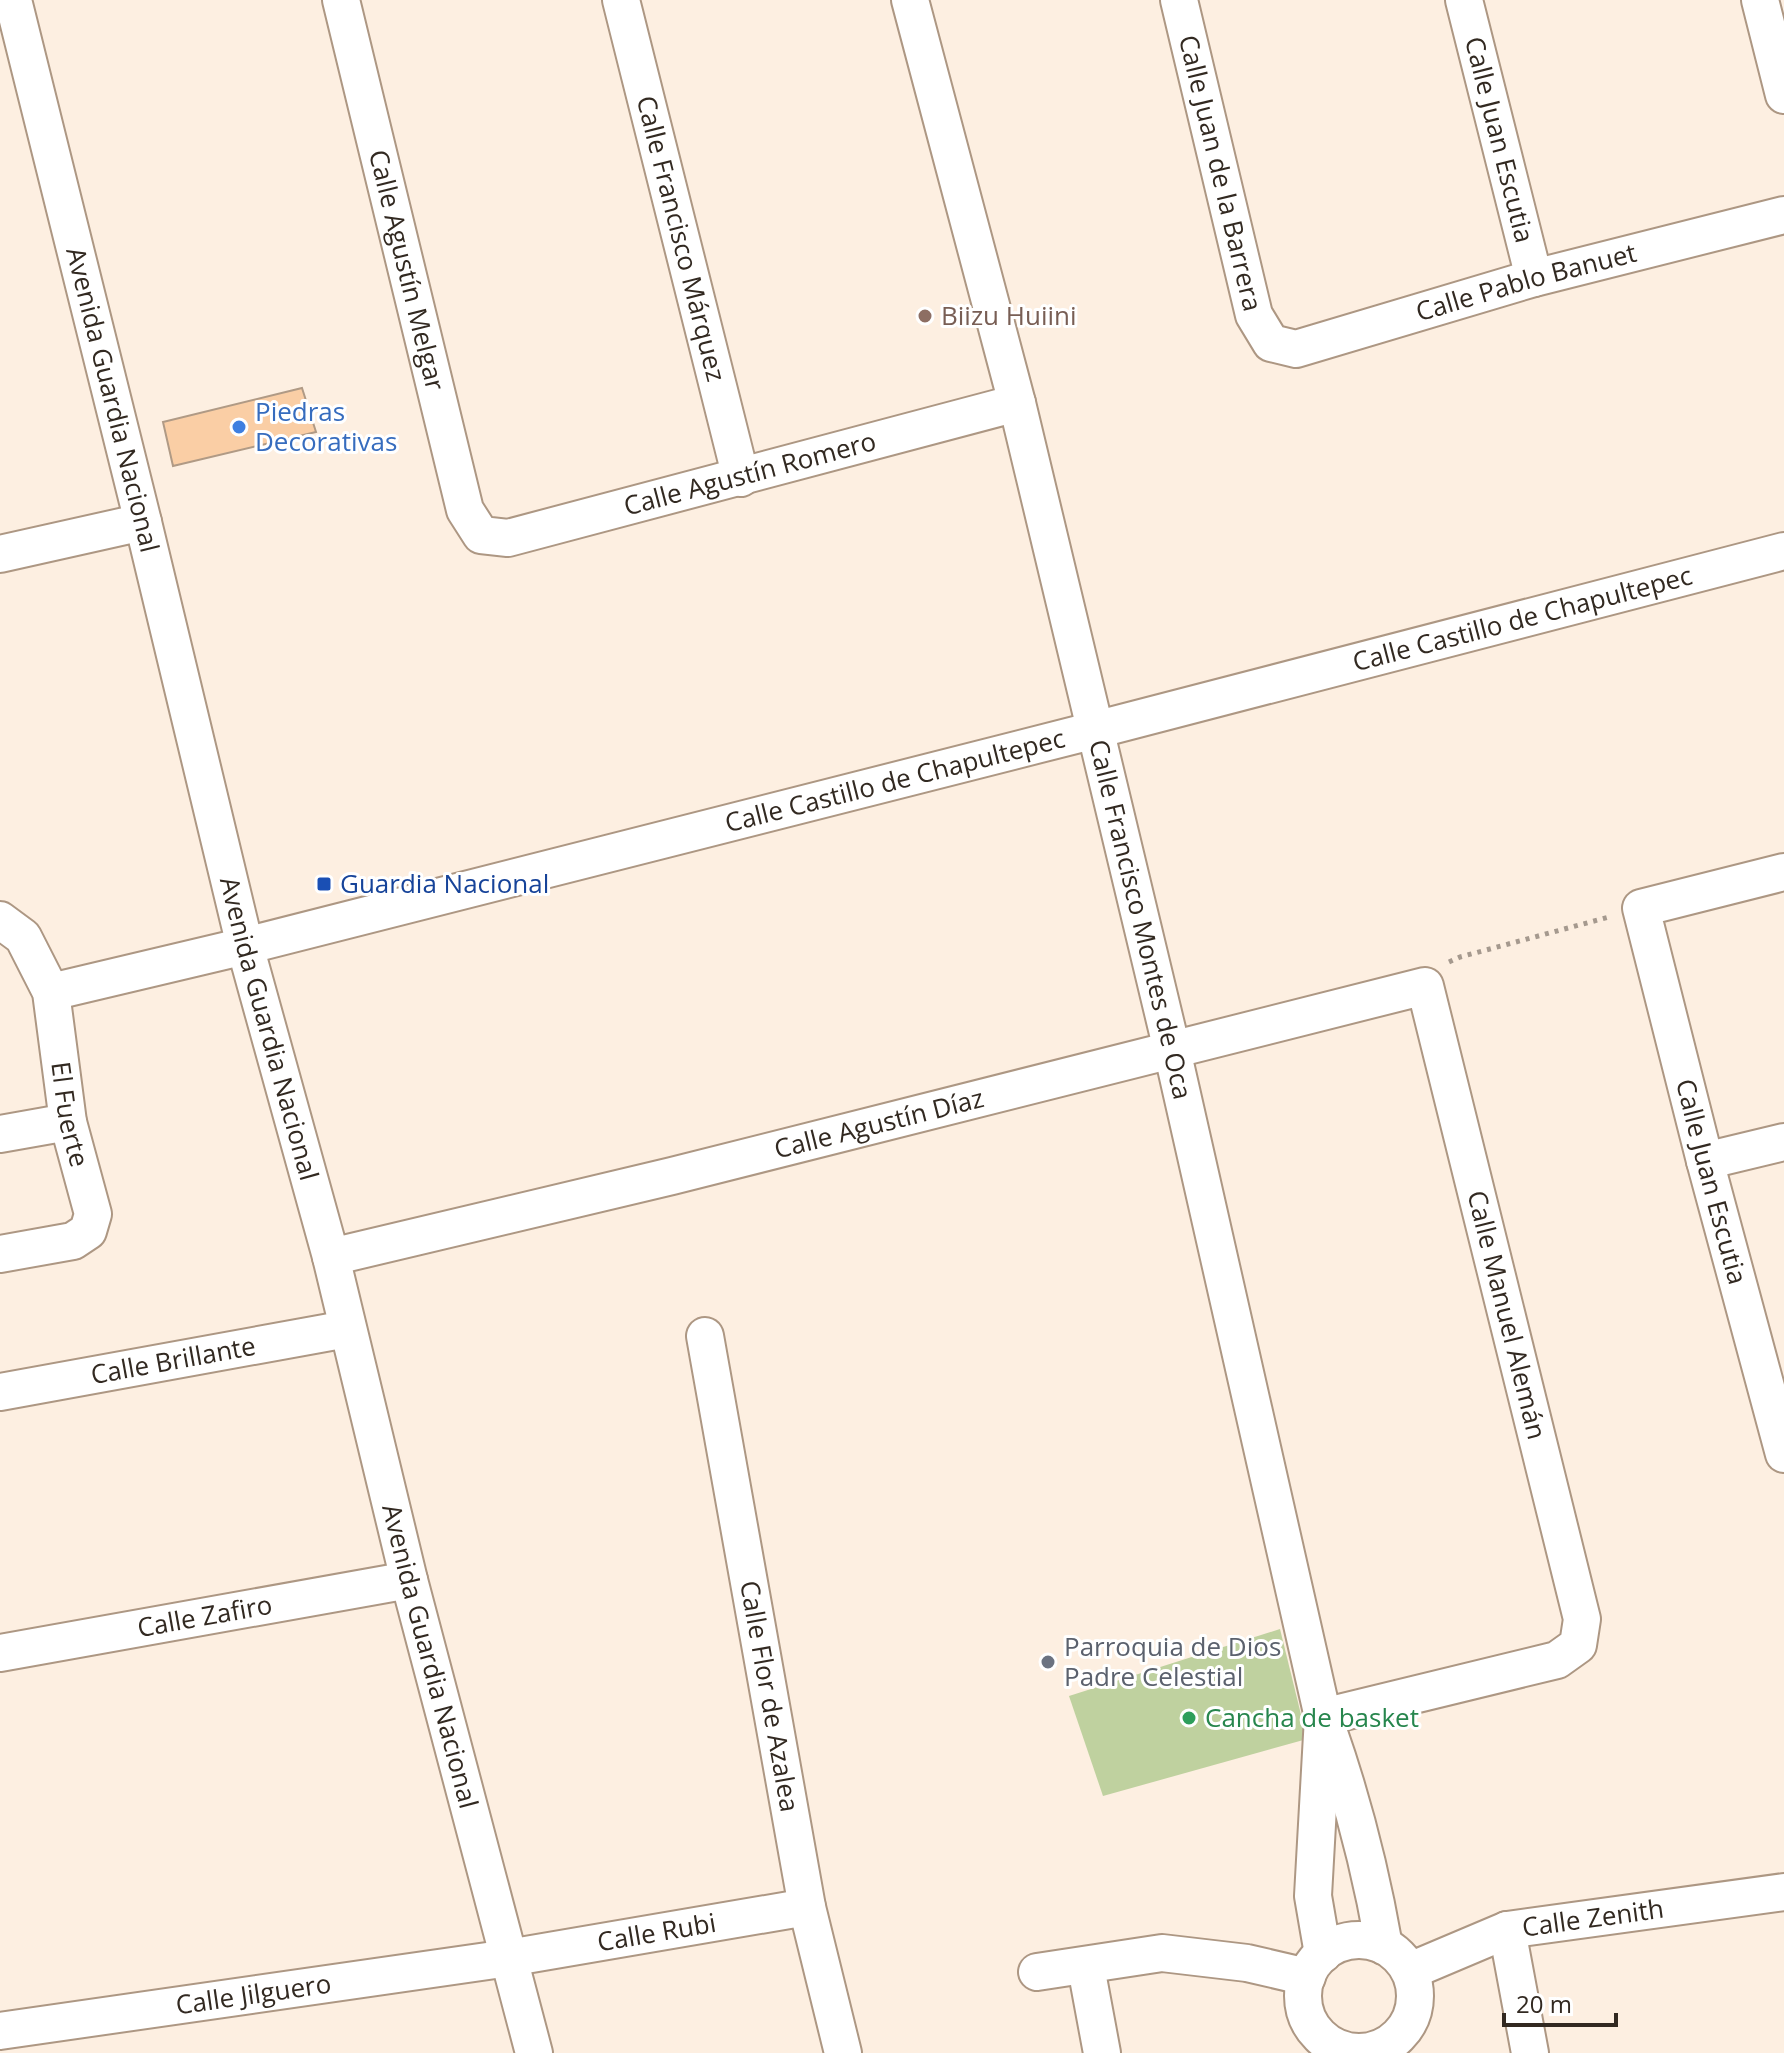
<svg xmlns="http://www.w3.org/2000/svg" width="1784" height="2053" font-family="'Open Sans',sans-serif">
	<rect width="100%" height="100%" fill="#fdefe1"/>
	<!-- pitch -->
	<path fill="#bfd19f" d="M1280 1629 1307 1739 1103 1796 1069 1696Z"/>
	<!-- building -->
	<path fill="#facea5" stroke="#b09a85" stroke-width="2" d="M302 388 316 432 173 466 163 422Z"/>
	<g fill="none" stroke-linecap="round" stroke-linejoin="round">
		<defs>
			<g id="minor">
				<path id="s1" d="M13 0 143 522 245 946 331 1257 409 1580 534 2053"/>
				<path id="s2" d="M341 0 465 510 481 535 508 538 1017 403"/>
				<path id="s3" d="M621 0 741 478"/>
				<path id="s4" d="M910 0 1017 403 1172 1050 1323 1717 1313 1896 1323 1954"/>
				<path id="s5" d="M1179 0 1254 315 1271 343 1296 349 1534 278 1784 215"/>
				<path id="s6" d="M1464 0 1534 278"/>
				<path d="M1760 0 1784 95"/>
				<path d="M0 554 143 522"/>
				<path id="s7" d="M1784 872 1641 908 1705 1161 1784 1454"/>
				<path id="s8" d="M0 920 23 937 51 992 68 1122 93 1214 88 1231 73 1241 0 1254"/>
				<path id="s9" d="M51 992 245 946 1095 730 1784 551"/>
				<path d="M0 1134 68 1122"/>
				<path d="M1705 1161 1784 1142"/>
				<path id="s10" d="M331 1257 672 1176 1425 986 1582 1619 1578 1645 1557 1660 1323 1717"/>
				<path id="s11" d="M705 1336 807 1907 843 2053"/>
				<path id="s12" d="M0 1392 347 1329"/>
				<path id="s13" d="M0 1653 409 1580"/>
				<path d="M1328 1730C1353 1801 1371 1872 1384 1946"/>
				<path d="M1507 1930 1530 2053"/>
				<circle cx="1359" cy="1996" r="56"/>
				<path d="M1086 1967 1102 2053"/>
				<path id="s14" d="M1410 1971 1507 1930 1784 1892"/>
				<path d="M1037 1972 1162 1953 1247 1963 1307 1977"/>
				<path id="s15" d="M0 2031 508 1958 807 1907"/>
			</g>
		</defs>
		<!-- minor casing -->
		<use href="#minor" stroke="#ad9783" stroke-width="40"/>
		<!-- path -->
		<path stroke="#a5998e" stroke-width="5" stroke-dasharray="4 6" stroke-linecap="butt" d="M1449 962 1460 957 1609 917"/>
		<!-- minor -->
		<use href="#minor" stroke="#fff" stroke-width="36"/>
	</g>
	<!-- markers -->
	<circle fill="#8d6e63" stroke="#fff" stroke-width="3" cx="925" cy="316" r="8"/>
	<circle fill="#3f7fe0" stroke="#fff" stroke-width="3" cx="239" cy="427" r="8"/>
	<rect fill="#1a4fb4" stroke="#fff" stroke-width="3" x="316" y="876" width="16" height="16" rx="4"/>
	<circle fill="#6b7280" stroke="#fff" stroke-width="3" cx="1048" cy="1662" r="8"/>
	<circle fill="#2e9e5b" stroke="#fff" stroke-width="3" cx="1189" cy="1718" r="8"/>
	<g text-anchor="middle" stroke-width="6" stroke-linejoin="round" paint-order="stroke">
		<!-- street labels -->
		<g font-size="26" fill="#322921" stroke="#fff">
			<text dy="9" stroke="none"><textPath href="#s6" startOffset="144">Calle Juan Escutia</textPath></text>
			<text dy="9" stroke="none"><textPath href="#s5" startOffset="178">Calle Juan de la Barrera</textPath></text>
			<text dy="9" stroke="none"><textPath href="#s3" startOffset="246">Calle Francisco Márquez</textPath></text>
			<text dy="9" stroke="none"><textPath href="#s2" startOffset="278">Calle Agustín Melgar</textPath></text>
			<text dy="9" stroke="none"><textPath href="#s5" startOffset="622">Calle Pablo Banuet</textPath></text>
			<text dy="9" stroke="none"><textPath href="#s1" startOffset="412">Avenida Guardia Nacional</textPath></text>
			<text dy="9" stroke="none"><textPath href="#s2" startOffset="832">Calle Agustín Romero</textPath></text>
			<text dy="9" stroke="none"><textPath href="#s9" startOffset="1518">Calle Castillo de Chapultepec</textPath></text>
			<text dy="9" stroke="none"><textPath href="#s9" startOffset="870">Calle Castillo de Chapultepec</textPath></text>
			<text dy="9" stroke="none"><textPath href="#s4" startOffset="948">Calle Francisco Montes de Oca</textPath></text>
			<text dy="9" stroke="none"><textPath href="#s1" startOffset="1060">Avenida Guardia Nacional</textPath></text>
			<text dy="9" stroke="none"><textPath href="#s8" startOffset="214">El Fuerte</textPath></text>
			<text dy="9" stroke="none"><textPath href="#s10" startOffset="564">Calle Agustín Díaz</textPath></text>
			<text dy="9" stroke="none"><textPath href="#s7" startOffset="430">Calle Juan Escutia</textPath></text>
			<text dy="9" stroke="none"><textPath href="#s10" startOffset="1466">Calle Manuel Alemán</textPath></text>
			<text dy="9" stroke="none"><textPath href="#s12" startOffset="176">Calle Brillante</textPath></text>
			<text dy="9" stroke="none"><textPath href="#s13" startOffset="208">Calle Zafiro</textPath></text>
			<text dy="9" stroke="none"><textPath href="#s1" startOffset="1708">Avenida Guardia Nacional</textPath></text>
			<text dy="9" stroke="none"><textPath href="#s11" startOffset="366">Calle Flor de Azalea</textPath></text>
			<text dy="9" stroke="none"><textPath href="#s14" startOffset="192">Calle Zenith</textPath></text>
			<text dy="9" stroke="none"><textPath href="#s15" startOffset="664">Calle Rubi</textPath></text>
			<text dy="9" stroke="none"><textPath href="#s15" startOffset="256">Calle Jilguero</textPath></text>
		</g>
		<!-- education labels -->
		<g font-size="26" fill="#785e54" stroke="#fff" text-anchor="start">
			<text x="941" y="325">Biizu Huiini</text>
		</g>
		<!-- shop labels -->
		<g font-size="26" fill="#366cbe" stroke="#fff" text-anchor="start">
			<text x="255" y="421">Piedras<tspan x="255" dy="30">Decorativas</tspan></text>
		</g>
		<!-- transit labels -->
		<g font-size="26" fill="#164399" stroke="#fff" text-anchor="start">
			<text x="340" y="893">Guardia Nacional</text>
		</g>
		<!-- worship labels -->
		<g font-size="26" fill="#5b616d" stroke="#fff" text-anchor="start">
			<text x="1064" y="1656">Parroquia de Dios<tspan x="1064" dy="30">Padre Celestial</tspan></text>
		</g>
		<!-- leisure labels -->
		<g font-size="26" fill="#27864d" stroke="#fff" text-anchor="start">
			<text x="1205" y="1727">Cancha de basket</text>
		</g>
	</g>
	<!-- scale -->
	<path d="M1504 2013v12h112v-12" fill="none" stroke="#322921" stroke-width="4"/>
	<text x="1516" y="2013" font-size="24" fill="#322921" stroke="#ffffff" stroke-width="6" paint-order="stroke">20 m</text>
</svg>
